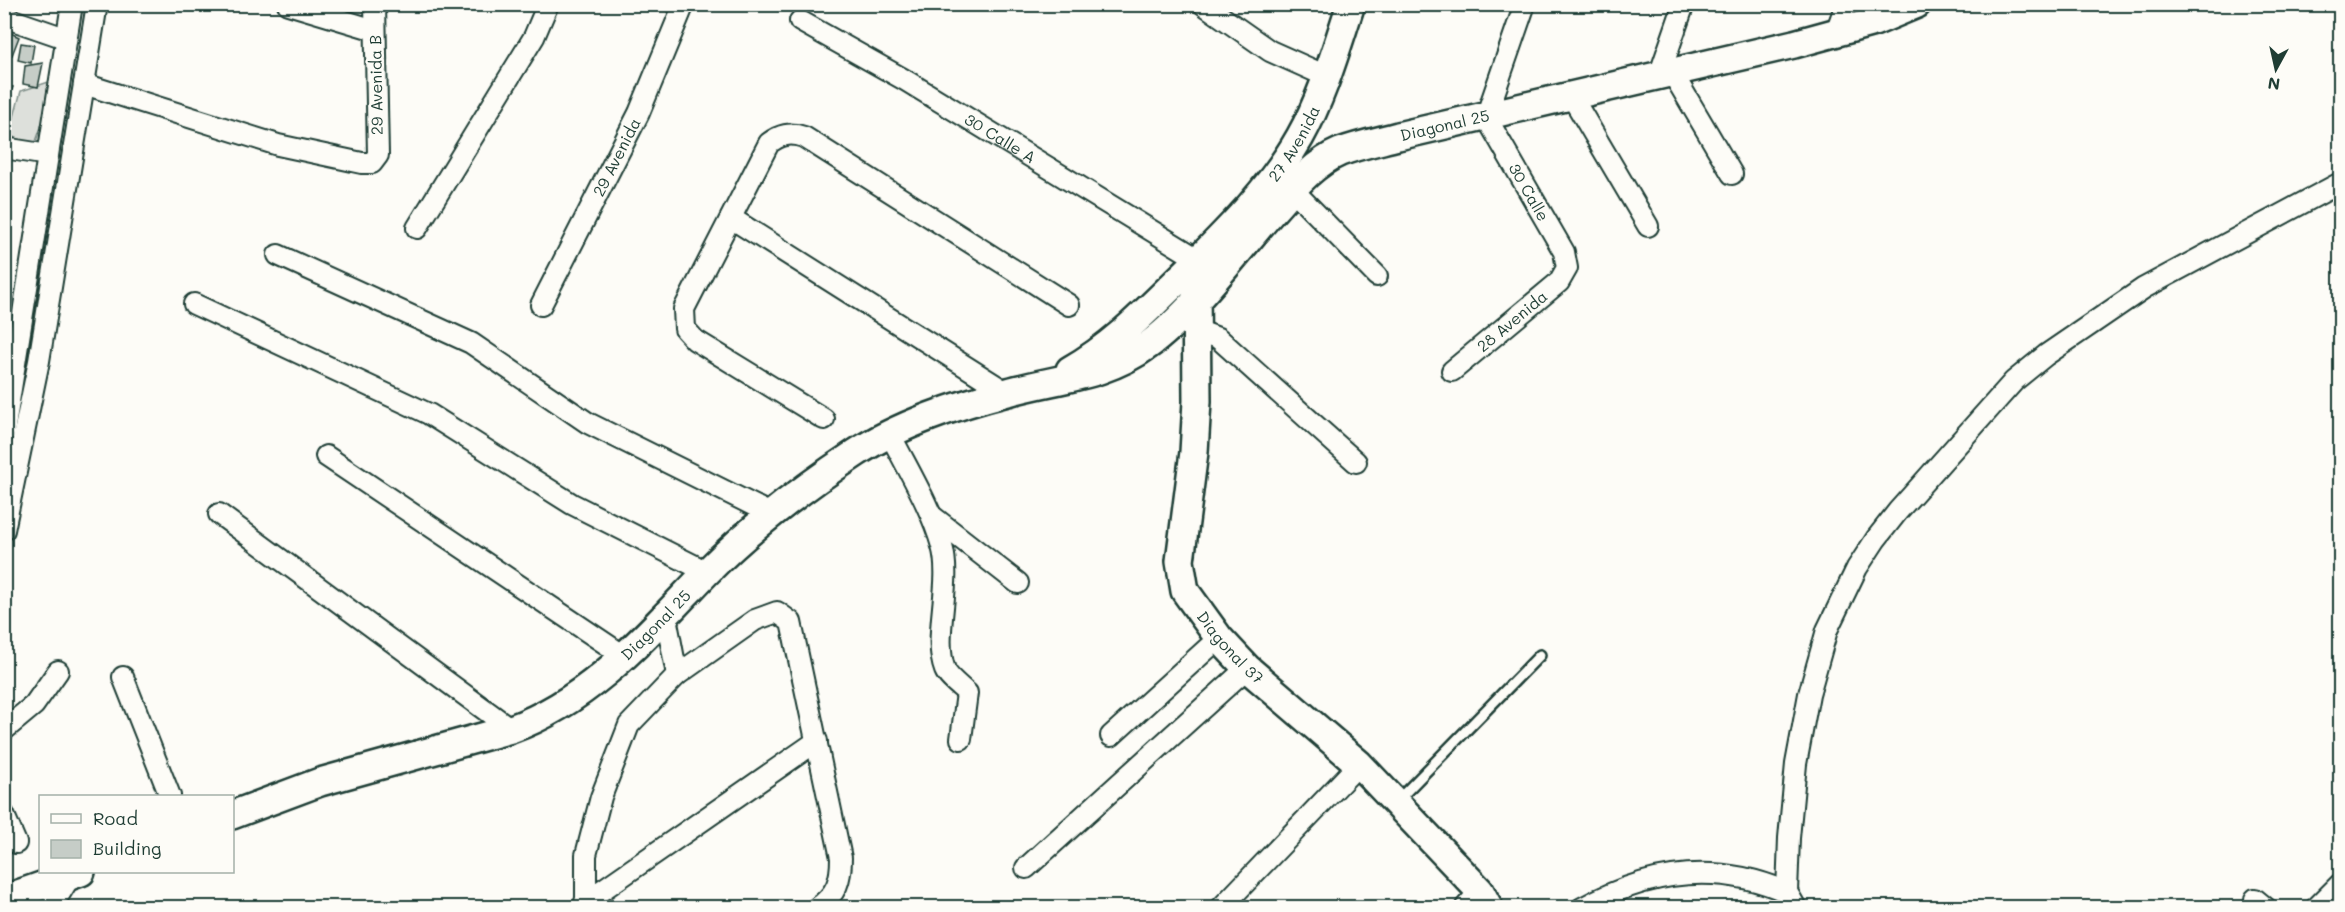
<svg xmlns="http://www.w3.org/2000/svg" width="2345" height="912" font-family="Mali,sans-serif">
	<rect width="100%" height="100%" fill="#fdfcf7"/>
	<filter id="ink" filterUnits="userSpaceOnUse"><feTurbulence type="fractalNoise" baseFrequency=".0167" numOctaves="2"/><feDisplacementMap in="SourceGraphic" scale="12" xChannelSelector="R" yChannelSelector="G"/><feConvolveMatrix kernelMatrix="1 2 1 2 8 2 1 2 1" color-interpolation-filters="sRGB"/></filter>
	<g filter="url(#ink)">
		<!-- green -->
		<path fill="#dde0db" stroke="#7e8e88" stroke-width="1.5" d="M58 79 34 147 9 135 21 91Z"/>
		<!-- building -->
		<g fill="#c6cdc7" stroke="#1f3d34" stroke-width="1.5">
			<path d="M4 30 19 37 12 55 4 53Z"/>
			<path d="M21 43 34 45 31 63 18 60Z"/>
			<path d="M43 63 38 87 23 84 25 66Z"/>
			<path d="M4 85 13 87 5 104H4Z"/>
		</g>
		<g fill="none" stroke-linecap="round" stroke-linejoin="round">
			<defs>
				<path id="lane" d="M1397 801 1540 655"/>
				<g id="street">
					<path d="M288 4 375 30"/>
					<path d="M1203 4 1270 51 1326 76"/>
					<path d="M4 17 65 38"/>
					<path id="s1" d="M800 21 905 80 1198 259"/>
					<path d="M1836 32 1846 4"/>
					<path d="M1673 74 1732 174"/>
					<path d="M1659 76 1684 4"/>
					<path d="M84 84 278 145 362 163H372L378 155 375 4"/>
					<path d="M1572 97 1648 226"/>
					<path d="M4 148 48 155"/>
					<path d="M1292 189 1377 276"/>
					<path d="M731 218 1006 392"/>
					<path d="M417 228 534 37 548 4"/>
					<path d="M278 255 471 343 588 423 771 514"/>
					<path d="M194 304 429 414 572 504 707 572"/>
					<path id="s2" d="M541 305 639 113 684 4"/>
					<path d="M1197 330 1218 338 1356 462"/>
					<path id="s3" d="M1452 371 1559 282 1567 268 1564 252 1486 117 1525 4"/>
					<path d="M824 419 695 340 685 329 684 309 769 143C780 135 790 132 804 137L1069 305"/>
					<path d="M4 433 72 4"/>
					<path d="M890 434C908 470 931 507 942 546 953 584 932 637 945 670 948 678 961 687 967 693L961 739"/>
					<path d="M326 456 624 656"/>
					<path d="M219 514 511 729"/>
					<path d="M932 516 1018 583"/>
					<path d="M4 530 39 361 97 4"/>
					<path d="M666 617 677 675"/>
					<path d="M123 677 170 796"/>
					<path d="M4 730 34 705 58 671"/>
					<path d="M1111 736 1219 638"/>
					<path d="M4 815 16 843"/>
					<path d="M1026 868 1247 668"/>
					<path d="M2255 899 2266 908"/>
					<path d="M585 902 817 741"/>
					<path d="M51 908 71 875"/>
					<path d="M586 908V855L601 797 629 725 677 675 755 620 777 612 791 622 841 858C841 880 837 894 817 908"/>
					<path d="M1221 908 1359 764"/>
					<path d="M1465 908 1480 891"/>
					<path d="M1582 908C1648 871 1716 861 1787 892"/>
					<path d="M1796 908 1787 892 1789 838 1796 764 1809 694 1827 630 1857 568 1876 539 1898 511 2014 381 2046 355 2144 288 2340 183"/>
					<path d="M2316 908 2340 884"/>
				</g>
				<g id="secondary">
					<path id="s4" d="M1198 259 1196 285 1197 401 1194 452 1180 561 1185 591 1219 638 1247 668 1359 764 1480 891 1489 908"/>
					<path id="s5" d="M1070 370C1114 345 1146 311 1182 276 1225 233 1270 190 1300 137 1323 96 1336 49 1351 4"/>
					<path id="s6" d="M232 815 320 782 511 729C592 700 648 633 706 573 751 527 803 488 856 453 898 425 960 404 1008 392 1057 378 1105 377 1147 346 1190 315 1235 254 1271 213 1291 191 1312 164 1340 152 1359 145 1379 141 1398 136L1794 44 1874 22 1917 4"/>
					<path d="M4 899 81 872"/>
				</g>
			</defs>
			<!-- lane casing -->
			<use href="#lane" stroke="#1f3d34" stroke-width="14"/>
			<!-- street casing -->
			<use href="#street" stroke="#1f3d34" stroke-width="24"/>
			<!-- secondary casing -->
			<use href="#secondary" stroke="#1f3d34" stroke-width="32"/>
			<!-- lane -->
			<use href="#lane" stroke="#fdfcf7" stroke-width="9"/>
			<!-- street -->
			<use href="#street" stroke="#fdfcf7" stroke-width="20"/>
			<!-- secondary -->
			<use href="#secondary" stroke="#fdfcf7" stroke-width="27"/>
		</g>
	</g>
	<g text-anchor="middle" stroke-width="4.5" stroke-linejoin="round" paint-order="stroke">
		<!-- street labels -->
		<g font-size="16" fill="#1f3d34" stroke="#fdfcf7">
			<text transform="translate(376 85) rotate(-91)" y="6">29 Avenida B</text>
			<text dy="6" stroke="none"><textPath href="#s6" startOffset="1432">Diagonal 25</textPath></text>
			<text dy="6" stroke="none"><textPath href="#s1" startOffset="232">30 Calle A</textPath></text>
			<text dy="6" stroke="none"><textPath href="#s5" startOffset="321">27 Avenida</textPath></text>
			<text dy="6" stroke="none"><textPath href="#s2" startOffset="166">29 Avenida</textPath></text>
			<text transform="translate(1529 192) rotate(60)" y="6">30 Calle</text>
			<text dy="6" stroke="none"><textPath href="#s3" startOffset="78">28 Avenida</textPath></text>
			<text dy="6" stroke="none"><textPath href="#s6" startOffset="472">Diagonal 25</textPath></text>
			<text dy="6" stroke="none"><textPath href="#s4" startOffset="406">Diagonal 37</textPath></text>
		</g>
	</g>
	<!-- margin -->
	<rect width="2345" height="912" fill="none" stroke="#fdfcf7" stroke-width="24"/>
	<rect x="12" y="12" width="2321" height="888" fill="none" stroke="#1f3d34" stroke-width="2" filter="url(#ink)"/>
	<!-- legend -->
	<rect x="39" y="795" width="195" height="78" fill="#fdfcf7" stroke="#a4b0a9" stroke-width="1.5"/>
	<rect x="51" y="814" width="30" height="9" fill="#fdfcf7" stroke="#a4b0a9" stroke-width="1.5"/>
	<text x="93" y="825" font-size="18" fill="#1f3d34">Road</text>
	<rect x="51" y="840" width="30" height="18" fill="#c6cdc7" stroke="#a4b0a9" stroke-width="1.5"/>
	<text x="93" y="855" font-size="18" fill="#1f3d34">Building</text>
	<!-- north arrow -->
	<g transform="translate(2276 69) rotate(188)" stroke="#fdfcf7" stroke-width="4.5" paint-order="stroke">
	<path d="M0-4.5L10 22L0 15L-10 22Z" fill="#1f3d34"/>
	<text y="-9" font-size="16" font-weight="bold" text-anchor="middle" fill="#1f3d34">N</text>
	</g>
</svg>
